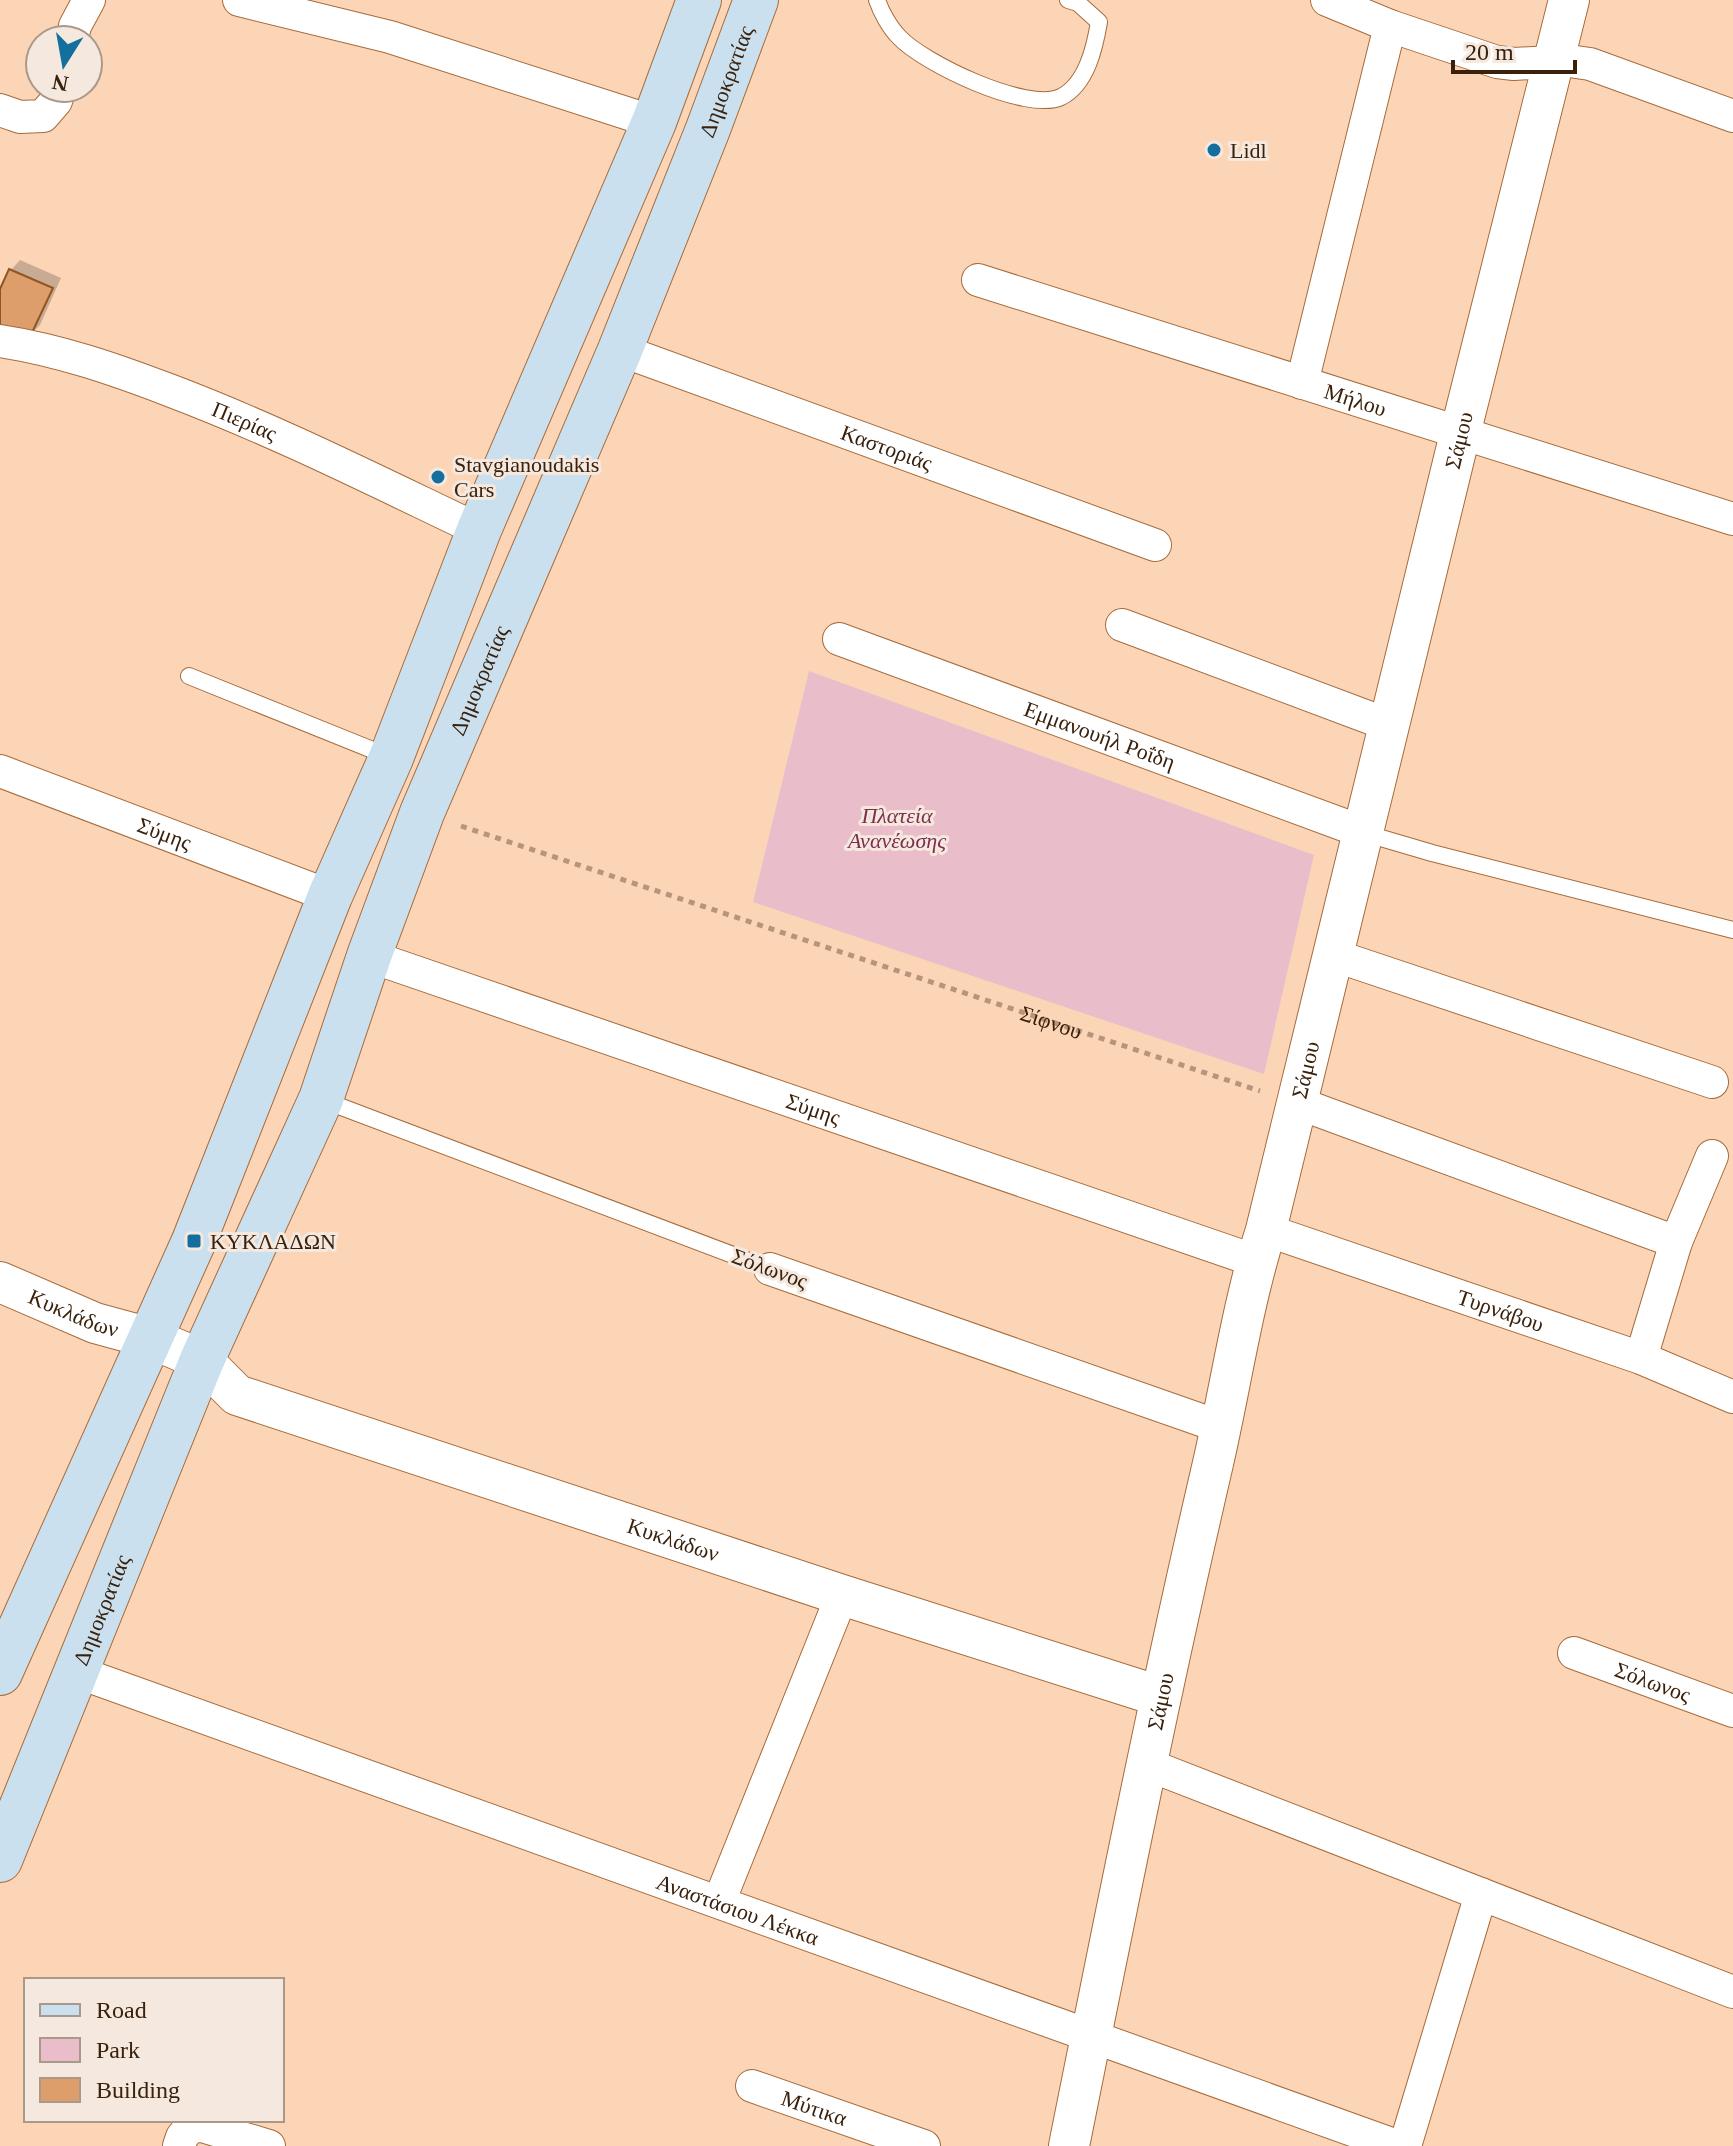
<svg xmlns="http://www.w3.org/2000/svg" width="1733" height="2146" font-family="Georgia,serif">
	<rect width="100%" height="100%" fill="#fcd5b7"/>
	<!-- green -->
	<path fill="#eabdcb" d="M809 671 1314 855 1264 1074 753 902Z"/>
	<!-- shadow -->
	<path fill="#0003" d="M20 260 61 278 40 325 30 335 0 324V294L11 270Z"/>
	<!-- building -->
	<path fill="#dd9e6c" stroke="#8f5623" stroke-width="2" d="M9 269 53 288 30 337 0 326V289Z"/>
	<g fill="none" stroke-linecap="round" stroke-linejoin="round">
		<defs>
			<g id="service">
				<path d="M877 0C881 12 890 28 899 37 923 63 1027 113 1061 97 1087 84 1095 46 1099 22L1078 3 1068 0"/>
				<path d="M189 676 390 757"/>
				<path d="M1364 833 1432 853 1733 930"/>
				<path d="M323 1100 770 1269"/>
			</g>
			<g id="minor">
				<path d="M239 0 390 37 654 122"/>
				<path d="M1327 0 1390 26 1497 62 1514 64 1569 61 1590 64 1733 116"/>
				<path d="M72 40 75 26 89 0"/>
				<path d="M0 110 20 117 43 116 56 101 60 88"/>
				<path id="s2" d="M978 280 1733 519"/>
				<path id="s3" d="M0 341C59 350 114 369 169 390 275 430 376 481 479 530"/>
				<path id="s4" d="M620 350 1155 545"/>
				<path d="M1302 383 1390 26"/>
				<path d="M1122 625 1389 725"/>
				<path id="s5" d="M839 639 1363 832"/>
				<path id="s6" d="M0 771 330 896"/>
				<path d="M1333 955 1712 1082"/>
				<path id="s7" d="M369 956 1256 1261"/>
				<path d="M1295 1102 1676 1242"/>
				<path id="s8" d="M1266 1230 1641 1358 1733 1397"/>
				<path d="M770 1269 1221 1427"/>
				<path d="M1641 1358 1676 1242 1712 1156"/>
				<path id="s9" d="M1574 1653 1733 1711"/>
				<path id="s10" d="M77 1672 1397 2146"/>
				<path d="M1146 1764 1733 1992"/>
				<path d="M719 1902 842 1595"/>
				<path id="s11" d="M752 2086 924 2146"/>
				<path d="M179 2146 182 2137 190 2127 202 2126 269 2146"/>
				<path d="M1405 2146 1481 1894"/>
			</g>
			<g id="tertiary">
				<path id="s12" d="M0 1282 95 1323 150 1338 202 1360 237 1395 842 1595 1159 1696"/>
				<path id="s13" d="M1069 2146C1114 1921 1159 1696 1211 1472 1230 1392 1241 1309 1266 1230L1460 434 1569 0"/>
			</g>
			<g id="secondary">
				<path d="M0 1673 194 1241 330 896 391 758 479 530 654 122 699 0"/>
				<path id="s14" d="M0 1860 202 1360 321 1099 369 956 422 813 620 350 708 129 756 0"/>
			</g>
		</defs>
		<!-- service casing -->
		<use href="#service" stroke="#a66b3a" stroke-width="18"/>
		<!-- minor casing -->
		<use href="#minor" stroke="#a66b3a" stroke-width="34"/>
		<!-- tertiary casing -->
		<use href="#tertiary" stroke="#a66b3a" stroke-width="42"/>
		<!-- secondary casing -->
		<use href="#secondary" stroke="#a66b3a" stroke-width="46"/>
		<!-- path -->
		<path stroke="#b7957b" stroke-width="5" stroke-dasharray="6 6" stroke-linecap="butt" id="s1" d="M461 826 1260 1091"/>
		<!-- service -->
		<use href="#service" stroke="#fff" stroke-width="16"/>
		<!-- minor -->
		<use href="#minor" stroke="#fff" stroke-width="32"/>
		<!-- tertiary -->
		<use href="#tertiary" stroke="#fff" stroke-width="40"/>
		<!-- secondary -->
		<use href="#secondary" stroke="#cae0ee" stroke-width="44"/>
	</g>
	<!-- markers -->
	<g fill="#146e9e" stroke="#f5e8de" stroke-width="3">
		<circle cx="1214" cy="150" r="8"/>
		<circle cx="438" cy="477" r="8"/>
		<rect x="186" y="1233" width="16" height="16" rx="4"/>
	</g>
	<g text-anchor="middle" stroke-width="6" stroke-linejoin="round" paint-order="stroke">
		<!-- street labels -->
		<g font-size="22" fill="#39210c" stroke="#f5e8de">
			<text dy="8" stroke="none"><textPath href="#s14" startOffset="1922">Δημοκρατίας</textPath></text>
			<text dy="8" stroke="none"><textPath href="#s2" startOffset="396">Μήλου</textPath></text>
			<text dy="8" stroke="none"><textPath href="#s3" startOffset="258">Πιερίας</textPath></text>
			<text dy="8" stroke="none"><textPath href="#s13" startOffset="1750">Σάμου</textPath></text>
			<text dy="8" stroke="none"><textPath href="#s4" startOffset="284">Καστοριάς</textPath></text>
			<text dy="8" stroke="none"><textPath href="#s14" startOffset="1274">Δημοκρατίας</textPath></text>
			<text dy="8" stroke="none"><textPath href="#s5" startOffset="278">Εμμανουήλ Ροΐδη</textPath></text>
			<text dy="8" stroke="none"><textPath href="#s6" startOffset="176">Σύμης</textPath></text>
			<text dy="8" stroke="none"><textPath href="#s1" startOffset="622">Σίφνου</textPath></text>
			<text dy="8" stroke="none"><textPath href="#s13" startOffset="1102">Σάμου</textPath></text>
			<text dy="8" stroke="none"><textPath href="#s7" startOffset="470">Σύμης</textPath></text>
			<text transform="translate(770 1268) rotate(20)" y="8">Σόλωνος</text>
			<text dy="8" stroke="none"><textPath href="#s8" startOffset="248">Τυρνάβου</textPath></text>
			<text dy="8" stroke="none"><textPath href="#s12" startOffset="80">Κυκλάδων</textPath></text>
			<text dy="8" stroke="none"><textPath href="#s12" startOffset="726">Κυκλάδων</textPath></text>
			<text dy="8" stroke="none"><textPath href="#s14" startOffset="270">Δημοκρατίας</textPath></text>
			<text dy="8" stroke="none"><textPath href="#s9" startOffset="84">Σόλωνος</textPath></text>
			<text dy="8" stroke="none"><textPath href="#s13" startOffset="454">Σάμου</textPath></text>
			<text dy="8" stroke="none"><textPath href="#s10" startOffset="702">Αναστάσιου Λέκκα</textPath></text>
			<text dy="8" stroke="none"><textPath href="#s11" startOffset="66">Μύτικα</textPath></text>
		</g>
		<!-- poi labels -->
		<g font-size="22" fill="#39210c" stroke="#f5e8de" text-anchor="start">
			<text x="1230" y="158">Lidl</text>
			<text x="454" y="472">Stavgianoudakis<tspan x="454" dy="25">Cars</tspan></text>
			<text x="210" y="1249">ΚΥΚΛΑΔΩΝ</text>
		</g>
		<!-- park labels -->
		<g font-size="22" font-style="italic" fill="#7e2e4d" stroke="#f5e8de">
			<text x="897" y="823">Πλατεία<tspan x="897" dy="25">Ανανέωσης</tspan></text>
		</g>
	</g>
	<!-- legend -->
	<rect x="24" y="1978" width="260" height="144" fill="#f5e8de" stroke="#aa988a" stroke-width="2"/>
	<rect x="40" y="2004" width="40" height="12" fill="#cae0ee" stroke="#aa988a" stroke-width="2"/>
	<text x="96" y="2018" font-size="24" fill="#39210c">Road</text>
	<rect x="40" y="2038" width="40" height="24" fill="#eabdcb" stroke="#aa988a" stroke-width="2"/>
	<text x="96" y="2058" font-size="24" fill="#39210c">Park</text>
	<rect x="40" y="2078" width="40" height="24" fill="#dd9e6c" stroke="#aa988a" stroke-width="2"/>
	<text x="96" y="2098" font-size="24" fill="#39210c">Building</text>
	<!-- north arrow -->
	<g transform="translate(64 64) rotate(191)"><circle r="38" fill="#f5e8de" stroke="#aa988a" stroke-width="2"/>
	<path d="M0-6L14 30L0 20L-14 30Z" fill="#146e9e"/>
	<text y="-12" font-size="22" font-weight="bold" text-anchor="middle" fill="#39210c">N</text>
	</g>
	<!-- scale -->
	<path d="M1453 60v12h122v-12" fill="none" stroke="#39210c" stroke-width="4"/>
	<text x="1465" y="60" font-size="24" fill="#39210c" stroke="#f5e8de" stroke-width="6" paint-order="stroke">20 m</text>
</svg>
